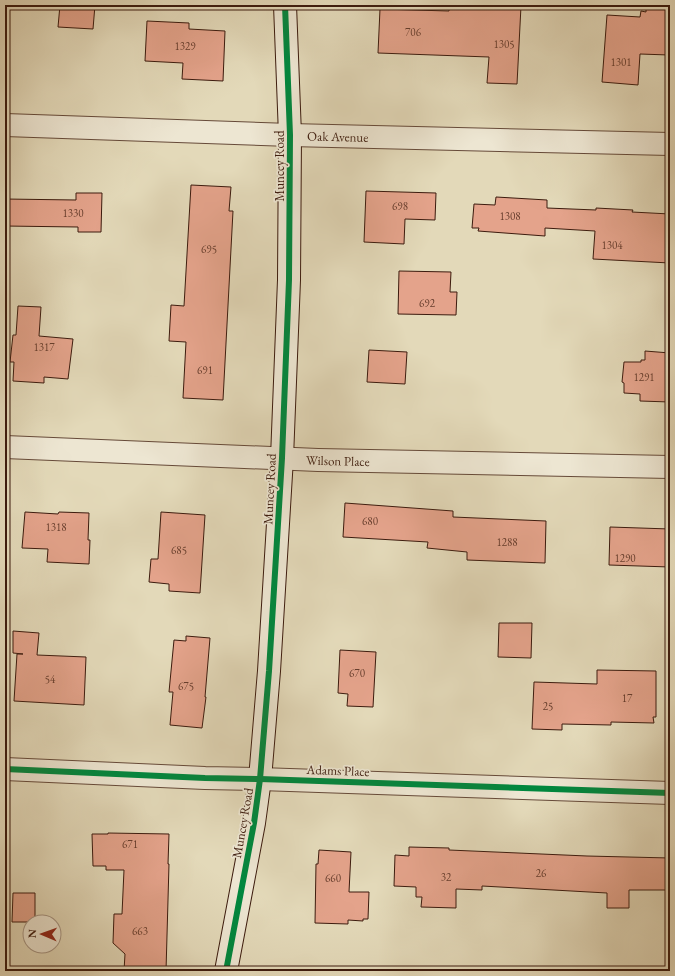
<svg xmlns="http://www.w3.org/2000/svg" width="675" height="976" font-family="'EB Garamond',serif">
	<rect width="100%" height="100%" fill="#e3d9b9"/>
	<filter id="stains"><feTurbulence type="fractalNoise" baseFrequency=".005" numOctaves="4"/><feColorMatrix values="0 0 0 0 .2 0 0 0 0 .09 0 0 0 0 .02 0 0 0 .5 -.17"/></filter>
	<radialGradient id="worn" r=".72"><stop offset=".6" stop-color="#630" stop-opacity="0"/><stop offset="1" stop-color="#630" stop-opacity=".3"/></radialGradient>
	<!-- building -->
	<g fill="#e4a38b" stroke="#3c1b0e">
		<path d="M60 5H95L93 29 58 27Z"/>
		<path d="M449 5 521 6 517 84 487 83 489 57 378 53 380 9 449 11Z"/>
		<path d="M646 5H670L669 55 640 54 638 85 602 82 607 15 640 17 641 11 646 12Z"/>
		<path d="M147 21 189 23V29L225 31 223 81 182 79 183 63 145 61Z"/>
		<path d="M191 185 231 187 229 211H233L223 400 183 398 186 342 169 341 171 305 184 306Z"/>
		<path d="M366 191 436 193 435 220 405 219 404 244 364 242Z"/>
		<path d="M76 193H102L101 232H78V227L5 226V199L76 200Z"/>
		<path d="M496 197 547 200V208L596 210V208L633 210 632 212 670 214V263L593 259 595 231 545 228V236L478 231 479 228H472L474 204 495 205Z"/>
		<path d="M399 271 451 272 450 292H457L456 315 398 314Z"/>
		<path d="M18 306 41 307 39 336 73 339 68 379 44 377V383L13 381 14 362H10L13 335H16Z"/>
		<path d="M369 350 407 352 405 384 367 382Z"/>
		<path d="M645 351 670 353V402L640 401V394L624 393V383L622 382 624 362H641V360H645Z"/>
		<path d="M345 503 453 511V517L546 521 545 563 467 560V552L427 548 428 542 343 537Z"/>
		<path d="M25 512 58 514 59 512 89 513 88 540H90L89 564 47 562 48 549 22 548Z"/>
		<path d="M161 512 205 515 200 593 169 591V584L149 582 151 559H158Z"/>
		<path d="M610 527 670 529V567L609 565Z"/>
		<path d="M499 623H532L531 658 498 657Z"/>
		<path d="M13 631 39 633 37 655 86 657 84 705 14 701 17 654H23L13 653Z"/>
		<path d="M186 636 210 638 205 697H206L202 728 170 725 173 692H169L174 640 186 641Z"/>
		<path d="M340 650 376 652 373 707 347 706 348 694 338 693Z"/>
		<path d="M597 670 656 671V717H653L654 723 611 722V725L562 724V730L532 729 534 682 597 684Z"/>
		<path d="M108 833 169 834 168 864H169L166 971H124L125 954 113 943 114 914H122L124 870H106V866H93L92 834H108Z"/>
		<path d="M409 847 449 848V850L587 856 670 858V890H629V908H607V893L482 886V890L456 889V908L421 907 422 897H416V887L394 886 395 855 409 856Z"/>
		<path d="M319 850 351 852 349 892H369L368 919H363V921L348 920V924L315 923 316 864H318Z"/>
		<path d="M13 893H35V922H12Z"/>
	</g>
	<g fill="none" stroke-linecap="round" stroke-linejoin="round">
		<defs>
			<g id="street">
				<path id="s1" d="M5 125 290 135 670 144"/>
				<path id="s2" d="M5 447 318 460 670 467"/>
				<path d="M5 769 205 778 260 779 670 793"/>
			</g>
			<path id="secondary" d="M226 971 254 823 260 779 269 671 282 458 289 280 290 135 285 5"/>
		</defs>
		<!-- street casing -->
		<use href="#street" stroke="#664a39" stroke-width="24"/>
		<!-- secondary casing -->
		<use href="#secondary" stroke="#3c1b0e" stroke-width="24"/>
		<!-- street -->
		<use href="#street" stroke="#ede6d2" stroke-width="22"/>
		<!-- secondary -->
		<use href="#secondary" stroke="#ede6d2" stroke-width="22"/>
		<defs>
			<g id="cycleway">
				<path d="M5 769 205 778 260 779 670 793"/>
				<path d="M226 971 254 823 260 779 269 671 282 458 289 280 290 135 285 5"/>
			</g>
		</defs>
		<!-- cycleway casing -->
		<use href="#cycleway" stroke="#ede6d2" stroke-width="8"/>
		<!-- cycleway -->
		<use href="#cycleway" stroke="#00873e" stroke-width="6"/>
	</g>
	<g text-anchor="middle" stroke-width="3.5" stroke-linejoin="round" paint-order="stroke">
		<!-- number labels -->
		<g font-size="11" fill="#663d2d">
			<text x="413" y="36">706</text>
			<text x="504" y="48">1305</text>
			<text x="185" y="50">1329</text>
			<text x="621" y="66">1301</text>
			<text x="400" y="210">698</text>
			<text x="73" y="217">1330</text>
			<text x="510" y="220">1308</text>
			<text x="612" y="249">1304</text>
			<text x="209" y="253">695</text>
			<text x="427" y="307">692</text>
			<text x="44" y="351">1317</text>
			<text x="205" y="374">691</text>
			<text x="644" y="381">1291</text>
			<text x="370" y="525">680</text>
			<text x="56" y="531">1318</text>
			<text x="507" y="546">1288</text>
			<text x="179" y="554">685</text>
			<text x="625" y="562">1290</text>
			<text x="357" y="677">670</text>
			<text x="50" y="683">54</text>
			<text x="186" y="690">675</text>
			<text x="627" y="702">17</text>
			<text x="548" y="710">25</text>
			<text x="130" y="848">671</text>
			<text x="541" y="877">26</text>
			<text x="446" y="881">32</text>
			<text x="333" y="882">660</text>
			<text x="140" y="935">663</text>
		</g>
		<!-- street labels -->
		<g font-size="13" fill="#3c1b0e" stroke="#ede6d2">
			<text dy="5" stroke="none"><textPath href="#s1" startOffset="333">Oak Avenue</textPath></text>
			<text transform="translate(279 166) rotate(-90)" y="5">Muncey Road</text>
			<text dy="5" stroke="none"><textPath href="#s2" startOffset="333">Wilson Place</textPath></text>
			<text transform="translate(269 489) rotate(-87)" y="5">Muncey Road</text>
			<text transform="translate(338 770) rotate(2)" y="5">Adams Place</text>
			<text transform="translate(242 823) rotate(-80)" y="5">Muncey Road</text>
		</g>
	</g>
	<!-- margin -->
	<rect width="675" height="976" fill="none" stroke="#e3d9b9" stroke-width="20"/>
	<rect x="6" y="6" width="663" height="964" fill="none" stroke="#3c1b0e" stroke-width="2"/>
	<rect x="10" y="10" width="655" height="956" fill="none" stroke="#3c1b0e"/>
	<!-- north arrow -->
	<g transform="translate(42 934) rotate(272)"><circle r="19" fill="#ede6d2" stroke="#a69584"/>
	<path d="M0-3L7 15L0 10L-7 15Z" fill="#8f2418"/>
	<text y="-6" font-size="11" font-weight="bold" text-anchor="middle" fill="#3c1b0e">N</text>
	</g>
	<rect width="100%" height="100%" filter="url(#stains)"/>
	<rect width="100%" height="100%" fill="url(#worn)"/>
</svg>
